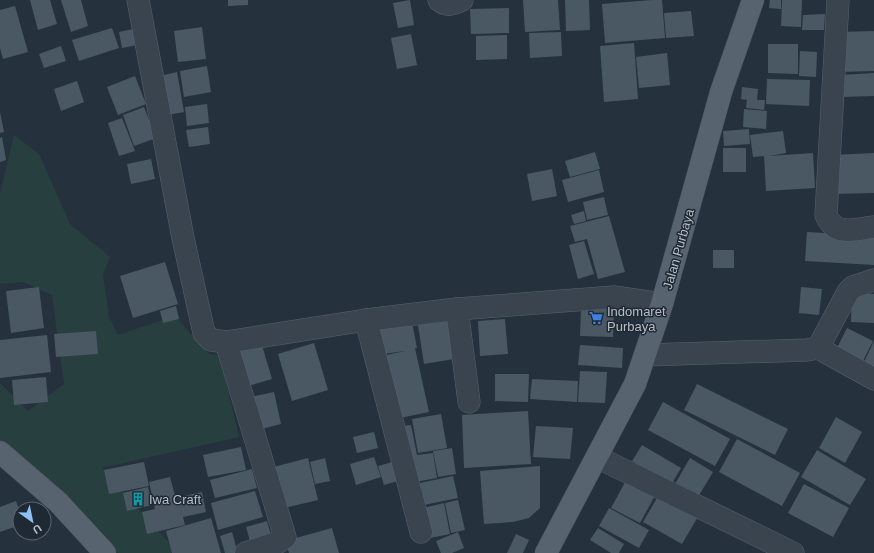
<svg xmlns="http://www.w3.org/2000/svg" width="874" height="553" font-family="Helvetica,sans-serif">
  <rect width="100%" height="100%" fill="#25323e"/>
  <polygon fill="#273f3f" points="14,135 39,154 70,224 110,257 103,275 109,317 118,335 175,316 209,354 220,355 239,437 102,468 178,553 118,553 72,502 0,441 0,383 28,411 64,384 52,295 23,282 0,284 0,194"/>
  <g fill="#4a5864">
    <polygon points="30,0 50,0 57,24 38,30"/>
    <polygon points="61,0 81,0 88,26 71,32"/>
    <polygon points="228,0 248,0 248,5 228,6"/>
    <polygon points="410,0 414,25 398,28 393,3"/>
    <polygon points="523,0 558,0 560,30 525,32"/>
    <polygon points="565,0 589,0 590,30 566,31"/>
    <polygon points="652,0 662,0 665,38 605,43 602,4"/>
    <polygon points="770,0 781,0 781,9 769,8"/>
    <polygon points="782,0 802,0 801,27 781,26"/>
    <polygon points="15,6 28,52 3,59 0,48 0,10"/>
    <polygon points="509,8 509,33 471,34 470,9"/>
    <polygon points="691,11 694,36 666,38 664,13"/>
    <polygon points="825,14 824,30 802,30 803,15"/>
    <polygon points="202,27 206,59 178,62 174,31"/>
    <polygon points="112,28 119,48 79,61 72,40"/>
    <polygon points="138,28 142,44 122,48 119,32"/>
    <polygon points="874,31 874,71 839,72 839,32"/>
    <polygon points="561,32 562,56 530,58 529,33"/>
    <polygon points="411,34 417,65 397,69 391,38"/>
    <polygon points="507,35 507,59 476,60 476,36"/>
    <polygon points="634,43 638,99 604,102 600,46"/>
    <polygon points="768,44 798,44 798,74 768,73"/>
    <polygon points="61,46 66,61 44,68 39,54"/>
    <polygon points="800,51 817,52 816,77 799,76"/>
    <polygon points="667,53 670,85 639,88 636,57"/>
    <polygon points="207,66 211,92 184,97 180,71"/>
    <polygon points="177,72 184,112 168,115 160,76"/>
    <polygon points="874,73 874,96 841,97 840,75"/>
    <polygon points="135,76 146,104 118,115 107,87"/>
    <polygon points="767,79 810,80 809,106 766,104"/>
    <polygon points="77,81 84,102 61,111 54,89"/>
    <polygon points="742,87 758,89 757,100 765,100 764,110 746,108 747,100 741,99"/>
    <polygon points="207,104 209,123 187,126 185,107"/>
    <polygon points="144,107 156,138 134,146 123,115"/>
    <polygon points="744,109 767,111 766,129 743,127"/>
    <polygon points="0,112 4,132 0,133"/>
    <polygon points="122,118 135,151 119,156 108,123"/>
    <polygon points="208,127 210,144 189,147 186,130"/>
    <polygon points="749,129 750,144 724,146 723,131"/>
    <polygon points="783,131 786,153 769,156 813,153 815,188 766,191 764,156 753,157 750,135"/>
    <polygon points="2,137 6,160 0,162 0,138"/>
    <rect x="723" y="148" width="23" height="24"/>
    <polygon points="595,152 600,169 570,177 565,161"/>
    <polygon points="874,153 874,193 834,194 833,155"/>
    <polygon points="151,159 155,179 131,184 127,164"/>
    <polygon points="552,169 557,196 532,201 527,174"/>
    <polygon points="599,170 604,192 568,202 562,180"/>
    <polygon points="604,197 608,215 587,220 583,202"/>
    <polygon points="584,211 586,221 574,224 571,215"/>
    <polygon points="609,216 625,272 598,279 587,239 575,242 570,226"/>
    <polygon points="807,232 874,236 874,265 805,261"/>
    <polygon points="584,241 594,274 578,279 569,245"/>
    <rect x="713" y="250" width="21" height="18"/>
    <polygon points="165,262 178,304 133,318 120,276"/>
    <polygon points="39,287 44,328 11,333 6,291"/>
    <polygon points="801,287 822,289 819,315 799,313"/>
    <polygon points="852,293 874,294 874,323 851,322"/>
    <polygon points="176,306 179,319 163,323 160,311"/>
    <polygon points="581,308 614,309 613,337 580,336"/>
    <polygon points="453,314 460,358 424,364 417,319"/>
    <polygon points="411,317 417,348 415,348 429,412 395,419 382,356 405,351 383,354 378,323"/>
    <polygon points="505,319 508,354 480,356 478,321"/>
    <polygon points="847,328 873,341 862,363 836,350"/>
    <polygon points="96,331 98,354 56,357 54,334"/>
    <polygon points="47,335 51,372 0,378 0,340"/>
    <polygon points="874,341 874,367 864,362"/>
    <polygon points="261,342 272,379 248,386 238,349"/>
    <polygon points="314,343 328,390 292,401 278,354"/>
    <polygon points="580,345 623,348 622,368 578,365"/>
    <polygon points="580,371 607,372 605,403 578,402"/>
    <polygon points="495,374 529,374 528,402 495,401"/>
    <polygon points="46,377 48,402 14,405 12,380"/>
    <polygon points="532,379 578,381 577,402 530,399"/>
    <polygon points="697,384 788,429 775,455 684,410"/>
    <polygon points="274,392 281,424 258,430 251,397"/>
    <polygon points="663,402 730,439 715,466 648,430"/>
    <polygon points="528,411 531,464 464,468 462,415"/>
    <polygon points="441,414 447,448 418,453 412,419"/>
    <polygon points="836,417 862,432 845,463 819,448"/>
    <polygon points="411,425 417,455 433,453 437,478 409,483 396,427"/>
    <polygon points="536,426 573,428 570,459 533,457"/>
    <polygon points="374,432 378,448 357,453 353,437"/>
    <polygon points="737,439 800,473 782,506 719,472"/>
    <polygon points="642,445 681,468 671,485 632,461"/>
    <polygon points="241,447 246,470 208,477 203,455"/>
    <polygon points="452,448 456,474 438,477 433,451"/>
    <polygon points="817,450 866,479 850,505 801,477"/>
    <polygon points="374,457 381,477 356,485 350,464"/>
    <polygon points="308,458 318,500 280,509 270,468"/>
    <polygon points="325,458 330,481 315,484 310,462"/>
    <polygon points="690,458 713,472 698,497 675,484"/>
    <polygon points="396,461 401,480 384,485 378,466"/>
    <polygon points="144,462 149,486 109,494 104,470"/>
    <polygon points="540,466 540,508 529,518 513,522 484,524 480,471"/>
    <polygon points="252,469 257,488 215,498 210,480"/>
    <polygon points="629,475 658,490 640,523 611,508"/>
    <polygon points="453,476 458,498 419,506 415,484"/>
    <polygon points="170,477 177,503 180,503 182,511 179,497 202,492 206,512 183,517 185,525 147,534 142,512 155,509 149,482"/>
    <polygon points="804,484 849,508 833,537 788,513"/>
    <polygon points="148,487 152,505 127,511 123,493"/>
    <polygon points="255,491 263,517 218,530 211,503"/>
    <polygon points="660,493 699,515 682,544 643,522"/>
    <polygon points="458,500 465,530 451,533 445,503"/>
    <polygon points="16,501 20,512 20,525 0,532 0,507"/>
    <polygon points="444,503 450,534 425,539 419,509"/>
    <polygon points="609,508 649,530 639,548 599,526"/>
    <polygon points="211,518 221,553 172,553 166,531"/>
    <polygon points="267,521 273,542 252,548 246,527"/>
    <polygon points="332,528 339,553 289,553 285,541"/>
    <polygon points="598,528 624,544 619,553 611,553 590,540"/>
    <polygon points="232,532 238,553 225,553 220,536"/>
    <polygon points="458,532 464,548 452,553 441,553 436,541"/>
    <polygon points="516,534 529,540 523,553 507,553"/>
  </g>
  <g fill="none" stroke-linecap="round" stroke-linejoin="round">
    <g stroke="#57626c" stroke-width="23">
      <g id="minor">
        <polyline points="138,0 183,238 204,333 211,340 226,342 366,320 457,309 614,297 662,304"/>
        <path d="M 439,0 C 447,7 452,4 462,0"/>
        <path d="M 838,0 L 826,215 C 835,237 855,229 874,227"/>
        <polyline points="457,309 469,402"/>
        <polyline points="366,320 421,532"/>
        <polyline points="226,342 285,537 279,542 246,553"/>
        <polyline points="818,348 874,379"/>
        <polyline points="646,355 807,350 818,348 848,292 853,287 874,280"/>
        <polyline points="597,457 793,553"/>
      </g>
    </g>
    <g stroke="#434d57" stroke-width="23">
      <g id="major">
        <polyline points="0,452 58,502 105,553"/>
        <polyline points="546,553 635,384 662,304 721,92 753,0"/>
      </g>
    </g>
    <use href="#minor" stroke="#39444e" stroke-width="22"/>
    <use href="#major" stroke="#57636e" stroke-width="22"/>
  </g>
  <defs>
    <g id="supermarket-bare" transform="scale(1.08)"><path d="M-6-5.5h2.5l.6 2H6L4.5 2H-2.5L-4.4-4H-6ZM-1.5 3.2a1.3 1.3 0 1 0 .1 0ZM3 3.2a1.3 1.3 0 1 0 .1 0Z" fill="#3f7fe0" stroke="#1e2933" stroke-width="2.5" paint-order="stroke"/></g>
    <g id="building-bare" transform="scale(1.08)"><path d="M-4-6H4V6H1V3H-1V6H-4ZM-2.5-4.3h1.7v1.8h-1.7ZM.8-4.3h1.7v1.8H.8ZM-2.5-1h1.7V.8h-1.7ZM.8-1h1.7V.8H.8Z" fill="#0f9aa8" stroke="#1e2933" stroke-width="2.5" paint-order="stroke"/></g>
  </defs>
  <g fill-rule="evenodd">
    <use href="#supermarket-bare" x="596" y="318"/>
    <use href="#building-bare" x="138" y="499"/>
  </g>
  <g text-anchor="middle" stroke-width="3" stroke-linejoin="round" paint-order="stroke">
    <g font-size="13" fill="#b6bfc9" stroke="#1e2933">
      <text transform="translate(678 249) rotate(-74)" y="5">Jalan Purbaya</text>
    </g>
    <g font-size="13" fill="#b6bfc9" stroke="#1e2933" text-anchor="start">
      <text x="607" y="316">Indomaret<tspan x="607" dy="15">Purbaya</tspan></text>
      <text x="149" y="504">Iwa Craft</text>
    </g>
  </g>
  <g transform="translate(32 521) rotate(147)"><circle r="19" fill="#1e2933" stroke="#5b656f"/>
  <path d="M0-3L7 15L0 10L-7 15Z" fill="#8fbff5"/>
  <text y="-6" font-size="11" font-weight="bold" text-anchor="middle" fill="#b6bfc9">U</text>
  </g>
</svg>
